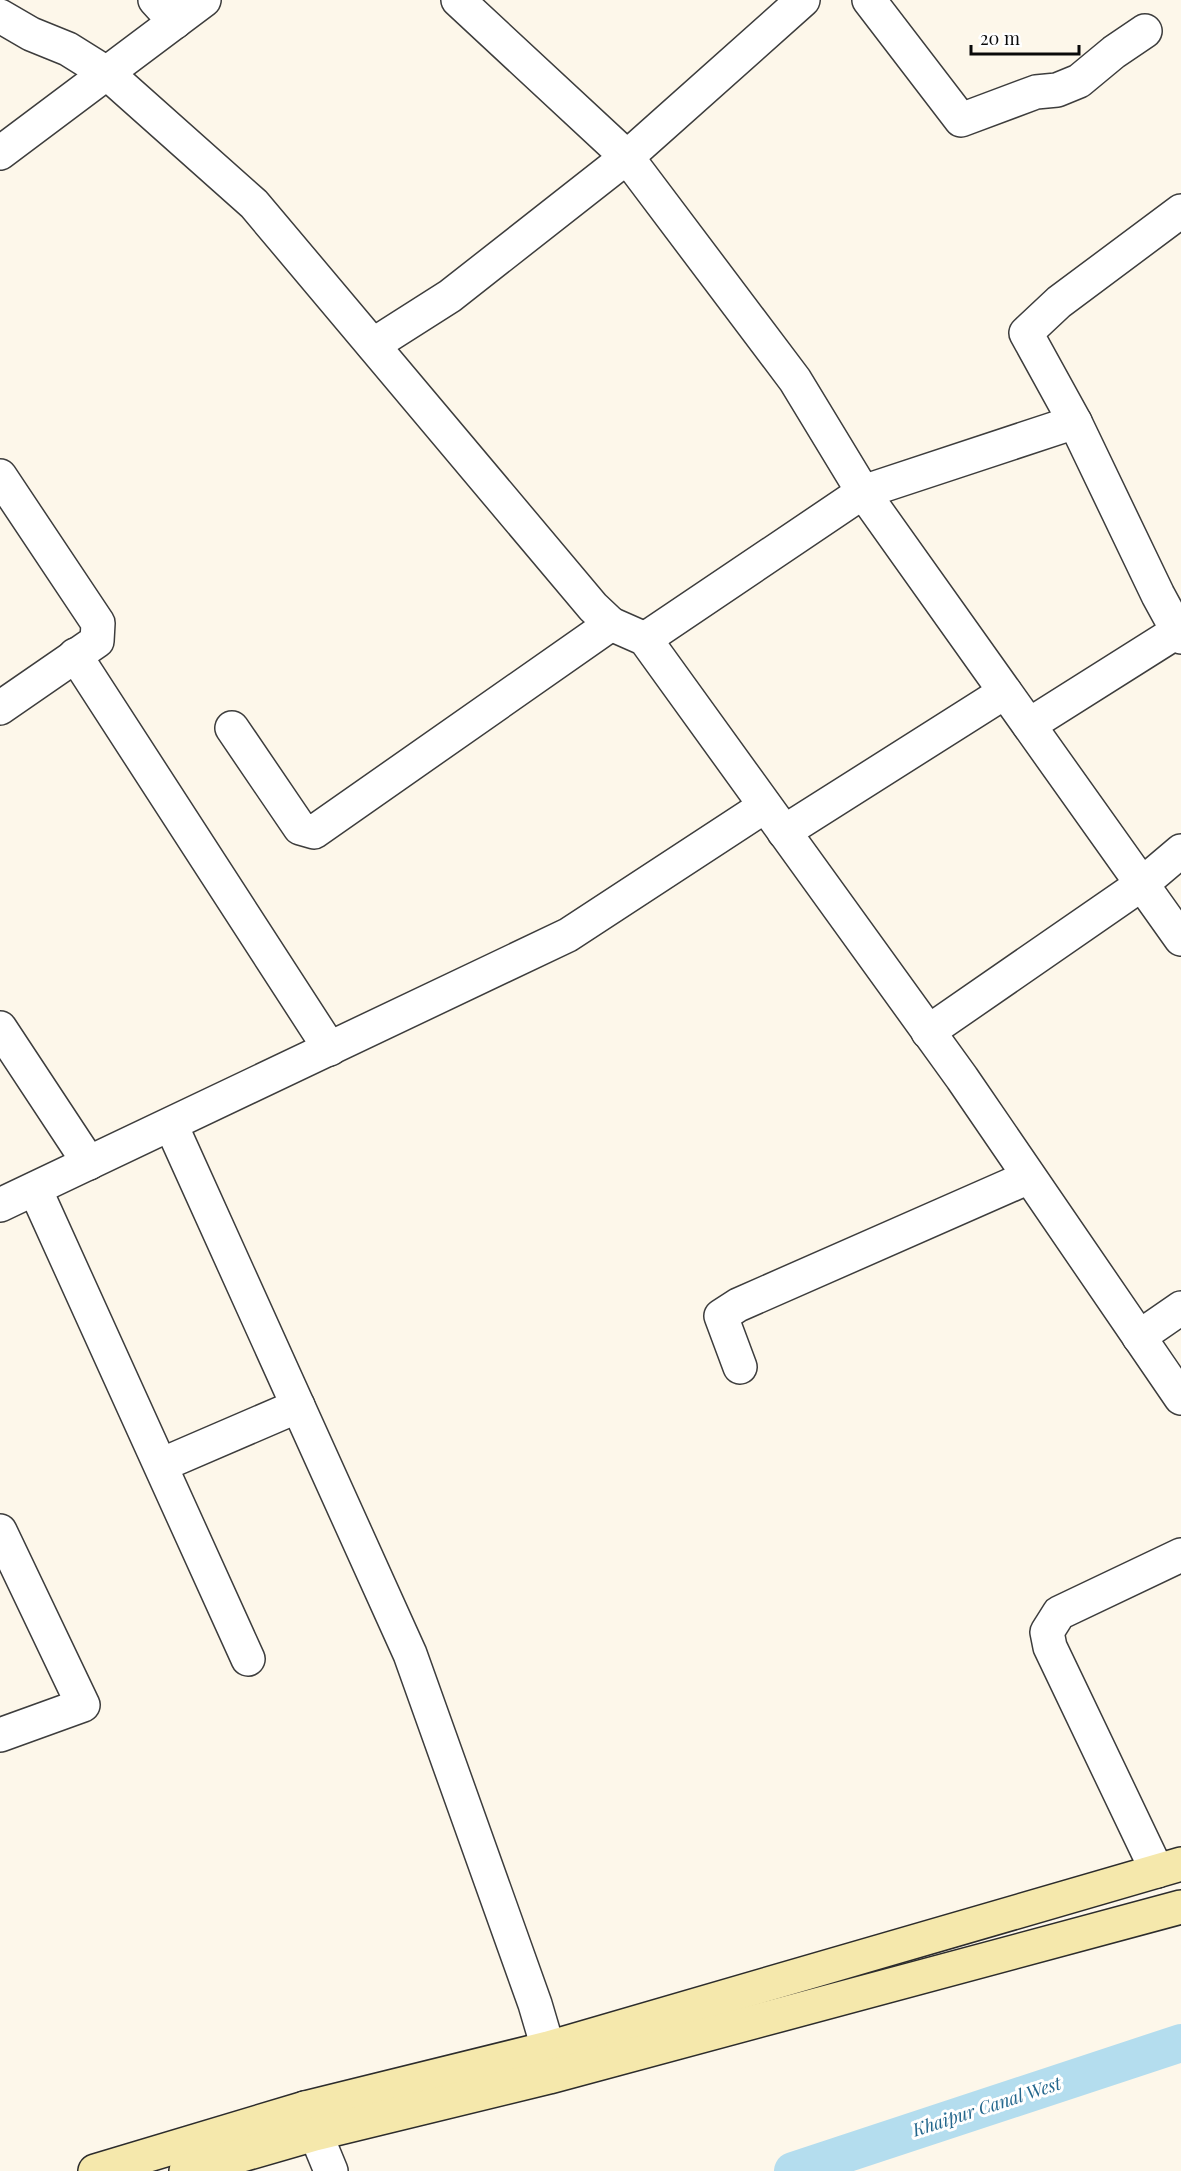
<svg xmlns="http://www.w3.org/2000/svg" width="1181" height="2171" font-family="'Playfair Display',serif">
  <rect width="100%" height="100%" fill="#fdf7ea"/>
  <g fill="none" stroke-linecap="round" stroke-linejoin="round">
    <polyline stroke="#b4ddee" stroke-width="38" points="793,2171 1181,2043"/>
    <g stroke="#3d3d3d" stroke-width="36">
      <g id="street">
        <polyline points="155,0 175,22"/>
        <polyline points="458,0 627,157 795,380 863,492 1181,939"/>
        <polyline points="869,0 961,120 1036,92 1057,90 1079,81 1114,52 1145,31"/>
        <polyline points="0,16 31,34 68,49 108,74 254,204 593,607 611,624 645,639 962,1078 1181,1398"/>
        <polyline points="0,153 204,0"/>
        <polyline points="1181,211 1059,302 1026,333 1075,422 1158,595 1181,637"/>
        <polyline points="373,345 450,296 627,157 803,0"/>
        <polyline points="0,476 98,623 97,641 0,708"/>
        <polyline points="645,639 863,492 1075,422"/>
        <polyline points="75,655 330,1049"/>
        <polyline points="1029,725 1178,631"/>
        <polyline points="232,728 300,828 314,832 611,624"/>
        <polyline points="784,832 1005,692"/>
        <polyline points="0,1028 89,1163"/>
        <polyline points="928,1032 1142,884 1181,851"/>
        <polyline points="171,1125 410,1654 535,2004 548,2048"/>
        <polyline points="35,1189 248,1659"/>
        <polyline points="0,1205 568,935 765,806"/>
        <polyline points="1139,1337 1181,1308"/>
        <polyline points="740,1367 721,1316 738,1305 1029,1177"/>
        <polyline points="161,1465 298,1406"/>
        <polyline points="0,1531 83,1705 0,1735"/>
        <polyline points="1157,1871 1050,1647 1047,1632 1059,1613 1181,1555"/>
        <polyline points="305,2108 331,2171"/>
      </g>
    </g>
    <g stroke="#2c2c2c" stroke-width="36">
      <g id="secondary">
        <polyline points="95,2171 305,2108 548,2048 1181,1864"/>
        <polyline points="186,2171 315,2134 549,2077 1181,1907"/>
      </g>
    </g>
    <use href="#street" stroke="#fff" stroke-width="33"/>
    <use href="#secondary" stroke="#f5e8ac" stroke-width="33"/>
  </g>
  <g text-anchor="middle" stroke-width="6" stroke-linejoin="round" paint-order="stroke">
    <g font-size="18" font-style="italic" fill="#23668c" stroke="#fff">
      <text transform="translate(987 2107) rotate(-18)" y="6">Khaipur Canal West</text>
    </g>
  </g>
  <path d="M971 45v9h108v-9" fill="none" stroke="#0a0a0a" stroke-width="3"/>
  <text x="980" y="45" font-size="18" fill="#0a0a0a" stroke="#ffffff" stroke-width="4.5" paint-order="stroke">20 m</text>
</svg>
